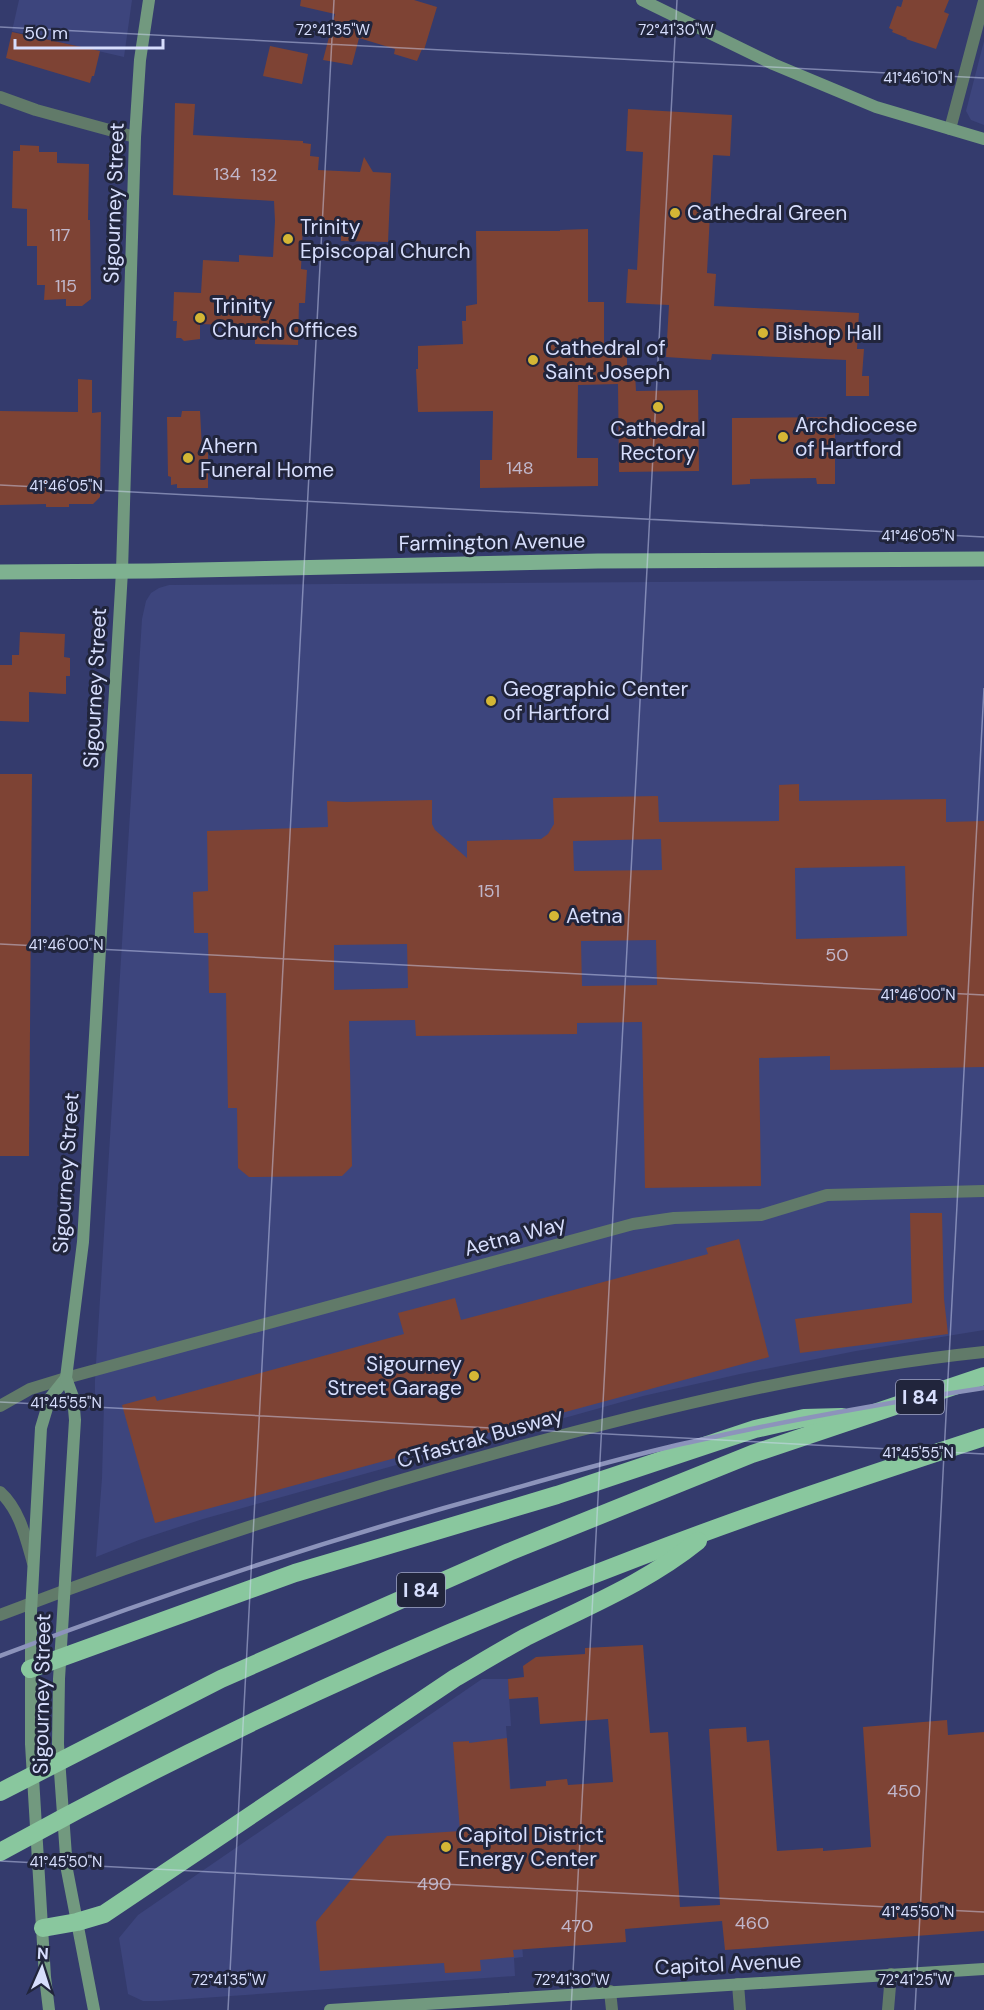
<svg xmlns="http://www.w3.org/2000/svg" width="984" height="2010" font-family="'DM Sans',sans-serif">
  <rect width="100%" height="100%" fill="#343b6d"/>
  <g fill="#3d457d">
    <polygon points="19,0 132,0 124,57 12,31"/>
    <polygon points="984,41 984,125 971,120 966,111"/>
    <polygon points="984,580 984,1330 856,1351 740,1374 643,1396 203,1519 139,1540 96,1557 102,1478 104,1404 95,1405 95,1380 142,619 146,601 151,593 159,588 169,585"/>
    <polygon points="482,1679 508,1679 511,1726 506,1726 523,1957 514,1958 515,1976 159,2001 143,2001 128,1994 119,1938 138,1915"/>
  </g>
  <g fill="#7e4334" fill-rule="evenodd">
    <polygon points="301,0 414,0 437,7 424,50 422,49 417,61 394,54 395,49 359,38 352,65 323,60 335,14 300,6"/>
    <polygon points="903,0 949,0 944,12 949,14 936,49 906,39 907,38 892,32 893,30 889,28 897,6 901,7"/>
    <polygon points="12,32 100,51 94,76 92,76 90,83 6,58"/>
    <polygon points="270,46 308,54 302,84 263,76"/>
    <polygon points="175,103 195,104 193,135 303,141 303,143 311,144 310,156 319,157 318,170 360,172 364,157 373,172 391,173 388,242 341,241 341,225 303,223 301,269 307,270 305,303 299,303 298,345 255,344 255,326 200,324 200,339 184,341 181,338 176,338 177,321 173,321 174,292 201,293 203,260 239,262 239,255 273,257 275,221 274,201 173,195"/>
    <polygon points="628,109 732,115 730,156 713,155 707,273 716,274 714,306 859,313 857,349 864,349 862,376 869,376 869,396 846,396 846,360 712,354 711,360 666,357 669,305 626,303 628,269 637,270 643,152 626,151"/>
    <polygon points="20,145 39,146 39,152 57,152 57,163 89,164 88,220 90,220 91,299 82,306 66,306 66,299 44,300 45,285 37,285 37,246 27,246 27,209 12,208 13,151 20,151"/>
    <polygon points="588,229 588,302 604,302 604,349 627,349 627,372 635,373 636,391 698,390 699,471 619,472 618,384 578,385 577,458 598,458 598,486 480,488 480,460 492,460 493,411 418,412 416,369 418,369 418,346 463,344 462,321 466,321 466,306 477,304 476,231 560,231 560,230"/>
    <polygon points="78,379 92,380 92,413 101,412 100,497 93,504 69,504 69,507 46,507 46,504 0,505 0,411 78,412"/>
    <polygon points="182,411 200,411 202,449 208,449 208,488 177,488 177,484 171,485 171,477 168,476 167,417 181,417"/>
    <polygon points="835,417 835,484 817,484 816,478 750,479 750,484 732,485 732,418"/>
    <polygon points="20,632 65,634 64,657 70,658 70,676 66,676 66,694 29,692 29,722 0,721 0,665 12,665 12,655 19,655"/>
    <polygon points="0,774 32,774 29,1156 0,1156"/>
    <path d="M 799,784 L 799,801 L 946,799 L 946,822 L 984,821 L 984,1067 L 830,1070 L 830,1056 L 759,1058 L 761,1186 L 645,1188 L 642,1022 L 577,1023 L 577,1034 L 416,1036 L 415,1020 L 349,1021 L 352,1166 L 342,1176 L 249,1177 L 238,1168 L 237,1108 L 228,1108 L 226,993 L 209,993 L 208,933 L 194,933 L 193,892 L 208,891 L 207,831 L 328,827 L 327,801 L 345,802 L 432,800 L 432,824 L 435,830 L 467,858 L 467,841 L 541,839 L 548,834 L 554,824 L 553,798 L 658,796 L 659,822 L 779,821 L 779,785 ZM 661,839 L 662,870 L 574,871 L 573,841 ZM 905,866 L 907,936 L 796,939 L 795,868 ZM 656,940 L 657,985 L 582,986 L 581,941 ZM 407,944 L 408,988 L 334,990 L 334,945 Z"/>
    <polygon points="910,1213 942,1213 944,1299 948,1334 800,1353 795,1319 912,1303"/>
    <polygon points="739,1239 769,1357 155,1523 122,1405 155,1396 157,1401 404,1334 398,1313 455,1298 461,1320 708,1254 706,1248"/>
    <polygon points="643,1645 650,1733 668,1732 680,1907 720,1905 709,1729 746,1727 747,1742 769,1740 777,1851 823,1848 823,1851 871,1847 863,1727 947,1720 948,1735 984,1732 984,1931 725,1950 722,1921 625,1929 626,1942 513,1950 514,1957 480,1960 481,1971 445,1973 444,1963 320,1971 316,1922 387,1836 460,1831 453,1742 469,1741 469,1743 507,1738 510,1789 546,1786 546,1781 567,1779 568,1785 613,1782 608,1719 540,1724 538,1697 509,1699 508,1679 524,1677 523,1666 536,1657 585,1654 585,1648"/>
  </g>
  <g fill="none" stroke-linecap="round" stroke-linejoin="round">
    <g stroke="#617a69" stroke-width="12">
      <path d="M 0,1615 C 166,1551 335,1497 507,1450 C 664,1407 822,1369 984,1352"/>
      <polyline points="738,1984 740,2010"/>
    </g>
    <g stroke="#617a69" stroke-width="12">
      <polyline points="0,97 36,110 135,137"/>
      <polyline points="950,129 984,1"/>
      <polyline points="0,1406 30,1389 66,1378 633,1224 674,1218 761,1215 827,1195 984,1191"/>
      <path d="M 0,1492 C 20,1510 26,1539 33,1563"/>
      <polyline points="610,1991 612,2010"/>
      <polyline points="888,2010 891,1974"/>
    </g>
    <g stroke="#72997f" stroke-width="12">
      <polyline points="642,0 773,64 876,107 984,139"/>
      <polyline points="49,2010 45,1977 31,1744 31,1612 41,1428 50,1398 66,1378"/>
      <polyline points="94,2010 67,1870 58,1744 59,1679 75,1420 73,1397 66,1378 83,1242 122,571 135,137 140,60 149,0"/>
      <polyline points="330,2010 984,1969"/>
    </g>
    <polyline stroke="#7eb190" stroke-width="15" points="0,572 150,571 598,561 984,559"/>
    <g stroke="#89c79e" stroke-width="18">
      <polyline points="30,1669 295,1573 557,1495 755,1429 804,1418 842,1417"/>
      <polyline points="0,1792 221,1679 509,1552 752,1454 984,1376"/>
      <path d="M 0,1852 C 205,1739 419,1640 639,1557 C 753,1513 868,1475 984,1437"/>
      <path d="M 43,1928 L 77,1922 L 104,1914 L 455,1678 C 479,1664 502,1650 526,1637 C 585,1607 646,1583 698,1541"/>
    </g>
    <path stroke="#8c93bb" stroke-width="4.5" d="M 0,1656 C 168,1592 339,1536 512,1489 C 572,1472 631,1455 691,1442 C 788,1420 886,1403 984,1388"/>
  </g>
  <path fill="none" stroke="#d7defd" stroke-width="1.5" stroke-opacity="0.45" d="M 0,27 L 984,78M 0,485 L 984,537M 0,944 L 984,995M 0,1402 L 984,1454M 0,1861 L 984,1912M 228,2010 L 334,0M 571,2010 L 677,0M 915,2010 L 984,688"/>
  <g fill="#d4b635" stroke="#21253c" stroke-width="2">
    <circle cx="675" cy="213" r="6"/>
    <circle cx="288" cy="239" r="6"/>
    <circle cx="200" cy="318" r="6"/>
    <circle cx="763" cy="333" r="6"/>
    <circle cx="533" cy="360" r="6"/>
    <circle cx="658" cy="407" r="6"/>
    <circle cx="783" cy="437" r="6"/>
    <circle cx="188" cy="458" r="6"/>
    <circle cx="491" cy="701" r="6"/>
    <circle cx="554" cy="916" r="6"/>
    <circle cx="474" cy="1376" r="6"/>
    <circle cx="446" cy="1847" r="6"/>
  </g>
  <g text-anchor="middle" stroke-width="6" stroke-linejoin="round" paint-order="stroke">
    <g font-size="18" fill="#c1b7cb">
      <text x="227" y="180">134</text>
      <text x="264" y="181">132</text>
      <text x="60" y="241">117</text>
      <text x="66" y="292">115</text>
      <text x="520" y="474">148</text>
      <text x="489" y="897">151</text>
      <text x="837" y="961">50</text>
      <text x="904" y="1797">450</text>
      <text x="434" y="1890">490</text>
      <text x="752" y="1929">460</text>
      <text x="577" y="1932">470</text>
    </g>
    <g fill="#21253c" stroke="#a0a6c3" stroke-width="1.5">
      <rect x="896" y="1380" width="48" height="34" rx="4.5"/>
      <rect x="397" y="1573" width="48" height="34" rx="4.5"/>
    </g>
    <g font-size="20" font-weight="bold" fill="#d7defd">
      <text x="920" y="1404">I 84</text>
      <text x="421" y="1597">I 84</text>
    </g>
    <g font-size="21" fill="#d7defd" stroke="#21253c">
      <text transform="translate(114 203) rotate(-88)" y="7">Sigourney Street</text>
      <text transform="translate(492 542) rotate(-1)" y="7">Farmington Avenue</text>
      <text transform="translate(95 688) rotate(-87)" y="7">Sigourney Street</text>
      <text transform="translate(66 1173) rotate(-86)" y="7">Sigourney Street</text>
      <text transform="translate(515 1236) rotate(-15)" y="7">Aetna Way</text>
      <text transform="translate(480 1438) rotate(-16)" y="7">CTfastrak Busway</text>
      <text transform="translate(42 1694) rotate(-89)" y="7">Sigourney Street</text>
      <text transform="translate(728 1964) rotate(-3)" y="7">Capitol Avenue</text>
    </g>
    <g font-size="21" fill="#d7defd" stroke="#21253c" text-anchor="start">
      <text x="687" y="220">Cathedral Green</text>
      <text x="300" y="234">Trinity<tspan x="300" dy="24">Episcopal Church</tspan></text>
      <text x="212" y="313">Trinity<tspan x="212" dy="24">Church Offices</tspan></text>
      <text x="775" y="340">Bishop Hall</text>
      <text x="545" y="355">Cathedral of<tspan x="545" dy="24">Saint Joseph</tspan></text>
      <text x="795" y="432">Archdiocese<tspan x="795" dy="24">of Hartford</tspan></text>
      <text x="658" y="436" text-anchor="middle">Cathedral<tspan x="658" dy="24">Rectory</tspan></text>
      <text x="200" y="453">Ahern<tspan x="200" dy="24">Funeral Home</tspan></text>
      <text x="503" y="696">Geographic Center<tspan x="503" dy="24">of Hartford</tspan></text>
      <text x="566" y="923">Aetna</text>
      <text x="462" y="1371" text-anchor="end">Sigourney<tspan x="462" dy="24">Street Garage</tspan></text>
      <text x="458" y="1842">Capitol District<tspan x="458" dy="24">Energy Center</tspan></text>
    </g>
  </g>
  <g font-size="15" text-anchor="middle" fill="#d7defd" stroke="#21253c" stroke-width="6" stroke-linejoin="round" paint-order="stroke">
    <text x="333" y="35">72°41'35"W</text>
    <text x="676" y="35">72°41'30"W</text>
    <text x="918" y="83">41°46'10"N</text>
    <text x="66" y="491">41°46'05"N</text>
    <text x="918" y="541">41°46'05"N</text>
    <text x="66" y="950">41°46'00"N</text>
    <text x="918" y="1000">41°46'00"N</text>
    <text x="66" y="1408">41°45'55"N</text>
    <text x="918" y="1458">41°45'55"N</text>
    <text x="66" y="1867">41°45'50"N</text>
    <text x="918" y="1917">41°45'50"N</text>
    <text x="229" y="1985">72°41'35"W</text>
    <text x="572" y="1985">72°41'30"W</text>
    <text x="915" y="1985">72°41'25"W</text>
  </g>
  <g transform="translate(42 1968) rotate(3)" stroke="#21253c" stroke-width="4.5" paint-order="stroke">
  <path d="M0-4.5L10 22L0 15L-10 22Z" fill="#d7defd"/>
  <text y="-9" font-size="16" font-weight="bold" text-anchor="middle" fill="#d7defd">N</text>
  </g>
  <path d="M15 39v9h148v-9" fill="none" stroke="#d7defd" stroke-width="3"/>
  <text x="24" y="39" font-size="18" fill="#d7defd" stroke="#21253c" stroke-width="4.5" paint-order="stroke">50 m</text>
</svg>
